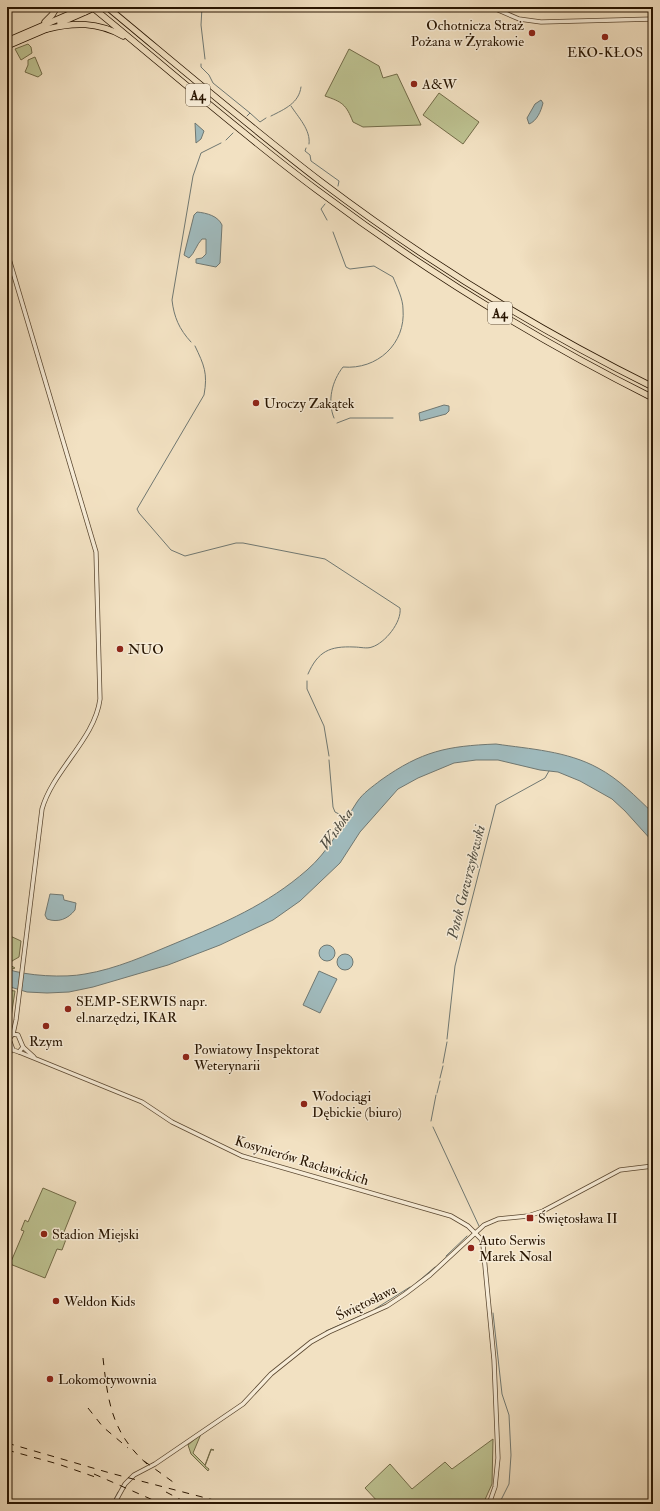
<svg xmlns="http://www.w3.org/2000/svg" width="660" height="1511" font-family="'IM FELL Double Pica',serif">
  <rect width="100%" height="100%" fill="#f2e1c2"/>
  <filter id="stains"><feTurbulence type="fractalNoise" baseFrequency=".005" numOctaves="4"/><feColorMatrix values="0 0 0 0 .2 0 0 0 0 .09 0 0 0 0 .02 0 0 0 .5 -.17"/></filter>
  <radialGradient id="worn" r=".72"><stop offset=".6" stop-color="#630" stop-opacity="0"/><stop offset="1" stop-color="#630" stop-opacity=".3"/></radialGradient>
  <g fill="#bdc291" stroke="#726b48">
    <polygon points="28,44 31,47 32,53 21,60 15,49"/>
    <path d="M 349,49 L 379,66 L 383,78 L 397,74 L 421,125 L 363,127 L 353,122 C 346,104 342,102 325,96 Z"/>
    <polygon points="35,57 42,74 38,77 25,72 28,65 28,60"/>
    <polygon points="439,93 479,122 463,144 423,115"/>
    <polygon points="8,935 21,941 19,957 12,961 10,965 15,968 10,970 7,969 7,936"/>
    <polygon points="7,990 15,991 9,1031 7,1030"/>
    <polygon points="43,1188 76,1202 64,1232 68,1234 62,1250 57,1249 45,1278 10,1264 24,1231 21,1230 25,1220 28,1222"/>
    <polygon points="201,1434 193,1453 205,1465 211,1449 214,1450 211,1450 205,1466 209,1469 208,1471 191,1454 188,1445"/>
    <polygon points="493,1439 492,1484 483,1504 467,1504 464,1502 461,1504 380,1504 365,1488 390,1464 412,1489 445,1462 452,1469"/>
  </g>
  <g fill="#a0bbbe" stroke="#707872">
    <path d="M 541,100 L 543,103 C 541,111 537,121 529,124 L 527,118 L 535,104 Z"/>
    <polygon points="195,123 204,131 201,139 196,143"/>
    <path d="M 197,212 C 207,213 218,216 222,225 L 220,263 L 216,267 L 196,263 L 196,259 L 202,258 L 206,254 L 206,239 L 202,239 C 196,245 195,253 189,258 L 184,255 L 194,215 Z"/>
    <polygon points="444,405 449,406 449,411 446,414 420,421 419,413"/>
    <path d="M 496,744 C 530,749 567,751 598,768 C 619,779 636,797 653,813 L 653,842 L 625,811 L 612,799 L 580,781 L 558,772 L 540,770 L 498,760 L 476,760 L 454,763 L 418,778 L 398,789 L 360,832 L 340,863 L 300,901 L 273,920 L 220,945 L 168,965 L 93,987 L 69,992 L 47,993 L 27,992 L 7,986 L 7,969 C 26,976 65,978 85,974 C 116,969 147,955 176,943 C 224,923 267,905 307,870 C 328,852 342,825 357,802 C 363,793 372,787 381,780 C 422,751 447,746 496,744 Z"/>
    <path d="M 50,894 L 63,895 L 64,900 L 76,903 L 75,910 C 68,919 58,923 47,919 L 45,915 Z"/>
    <circle cx="327" cy="953" r="8"/>
    <circle cx="345" cy="962" r="8"/>
    <polygon points="319,971 337,979 320,1013 303,1005"/>
  </g>
  <g fill="none" stroke-linecap="round" stroke-linejoin="round">
    <g stroke="#707872" stroke-width="1">
      <polyline points="202,7 201,25 205,59"/>
      <polyline points="201,64 201,67 209,75 213,83 250,113"/>
      <path d="M 291,106 C 298,117 311,130 309,144"/>
      <polyline points="247,116 250,113 260,122 266,118"/>
      <path d="M 271,116 C 285,109 299,103 301,87"/>
      <polyline points="226,140 233,133"/>
      <polyline points="306,148 305,151 310,155 311,161 339,181 338,186"/>
      <polyline points="325,204 321,209 327,220"/>
      <path d="M 333,232 L 346,267 L 350,269 L 374,266 L 393,277 C 397,287 403,299 403,309 C 406,344 377,370 343,367 C 332,381 327,401 334,418"/>
      <path d="M 191,342 C 179,329 174,317 172,300 L 193,176 L 201,153 L 221,143"/>
      <path d="M 195,346 C 204,365 208,373 204,395 L 137,509 L 139,513 L 171,550 L 185,556 L 236,543 L 243,543 L 325,559 L 400,608 C 402,622 385,643 372,647 C 367,649 360,647 354,647 C 330,646 318,651 308,674"/>
      <polyline points="337,423 350,418 393,418"/>
      <polyline points="307,681 307,689 324,726 329,756"/>
      <polyline points="329,760 333,807 335,812 347,818"/>
      <polyline points="447,1039 455,966 496,805 545,778 549,771"/>
      <polyline points="443,1063 447,1042"/>
      <polyline points="440,1078 443,1066"/>
      <polyline points="437,1093 440,1081"/>
      <polyline points="431,1121 436,1095"/>
      <polyline points="433,1127 479,1226"/>
      <polyline points="446,1256 467,1236"/>
      <polyline points="414,1285 435,1267"/>
      <polyline points="375,1309 410,1287"/>
      <polyline points="493,1313 502,1394 509,1415 511,1455 509,1484 499,1504"/>
      <polyline points="326,1331 369,1312"/>
      <polyline points="105,1504 114,1500 118,1492"/>
    </g>
    <g stroke="#5a4730" stroke-width="5">
      <g id="tertiary">
        <polyline points="491,7 519,19 541,22 653,19"/>
        <path d="M 7,252 L 96,552 L 100,699 C 95,739 53,770 42,809 L 16,1020 L 13,1034 L 9,1039 L 13,1050 L 19,1052 L 23,1047 L 18,1035 L 13,1034"/>
        <polyline points="23,1047 34,1057"/>
        <polyline points="19,1052 142,1102 172,1122 242,1156 451,1216 468,1226 481,1239 483,1245 494,1360 498,1458 495,1487 489,1504"/>
        <polyline points="7,1063 11,1048"/>
        <polyline points="114,1504 125,1484 134,1475 155,1464 243,1404 271,1374 311,1342 329,1332 387,1306 405,1294 430,1275 484,1225 498,1219 528,1216 543,1211 620,1170 653,1166"/>
      </g>
    </g>
    <g stroke="#271400" stroke-width="7">
      <g id="motorway">
        <path d="M 92,7 C 167,68 239,132 317,190 C 422,269 535,339 653,398"/>
        <path d="M 107,7 C 177,65 247,125 320,181 C 424,260 536,329 653,387"/>
        <polyline points="45,22 52,15 57,7"/>
        <polyline points="60,23 85,12"/>
        <path d="M 47,29 C 74,22 98,22 123,36"/>
        <polyline points="7,41 86,7"/>
        <polyline points="7,46 49,28"/>
      </g>
    </g>
    <use href="#tertiary" stroke="#f7ecd7" stroke-width="3.5"/>
    <use href="#motorway" stroke="#f2e1c2" stroke-width="5.5"/>
    <g stroke="#271400" stroke-width="1" stroke-dasharray="7 7" stroke-linecap="butt">
      <path d="M 103,1358 C 108,1403 112,1433 147,1464"/>
      <polyline points="88,1408 103,1427 128,1448"/>
      <polyline points="7,1443 110,1473 229,1504"/>
      <polyline points="7,1450 58,1464 98,1478"/>
      <polyline points="144,1461 173,1482"/>
      <polyline points="94,1474 162,1504"/>
      <polyline points="166,1492 189,1504"/>
    </g>
    <g stroke="#271400" stroke-width="7" stroke-linecap="butt">
      <polyline id="motorway-bridge" points="85,12 96,7"/>
    </g>
    <use href="#motorway-bridge" stroke="#f2e1c2" stroke-width="5.5"/>
  </g>
  <g fill="#8f2418" stroke="#f7ecd7" stroke-width="1.5">
    <circle cx="532" cy="33" r="4"/>
    <circle cx="605" cy="37" r="4"/>
    <circle cx="414" cy="84" r="4"/>
    <circle cx="256" cy="403" r="4"/>
    <circle cx="120" cy="649" r="4"/>
    <circle cx="68" cy="1009" r="4"/>
    <circle cx="46" cy="1026" r="4"/>
    <circle cx="186" cy="1057" r="4"/>
    <circle cx="304" cy="1104" r="4"/>
    <rect x="526" y="1214" width="8" height="8" rx="2"/>
    <circle cx="44" cy="1234" r="4"/>
    <circle cx="471" cy="1248" r="4"/>
    <circle cx="56" cy="1301" r="4"/>
    <circle cx="50" cy="1379" r="4"/>
  </g>
  <g text-anchor="middle" stroke-width="3" stroke-linejoin="round" paint-order="stroke">
    <g fill="#f7ecd7" stroke="#655540" stroke-width="1">
      <rect x="186" y="84" width="24" height="22" rx="3"/>
      <rect x="488" y="302" width="24" height="22" rx="3"/>
    </g>
    <g font-size="13" font-weight="bold" fill="#271400">
      <text x="198" y="100">A4</text>
      <text x="500" y="318">A4</text>
    </g>
    <g font-size="14" fill="#271400" stroke="#f7ecd7" text-anchor="start">
      <text x="524" y="30" text-anchor="end">Ochotnicza Straż<tspan x="524" dy="16">Pożana w Żyrakowie</tspan></text>
      <text x="605" y="57" text-anchor="middle">EKO-KŁOS</text>
      <text x="422" y="89">A&amp;W</text>
      <text x="264" y="408">Uroczy Zakątek</text>
      <text x="128" y="654">NUO</text>
      <text x="76" y="1006">SEMP-SERWIS napr.<tspan x="76" dy="16">el.narzędzi, IKAR</tspan></text>
      <text x="46" y="1046" text-anchor="middle">Rzym</text>
      <text x="194" y="1054">Powiatowy Inspektorat<tspan x="194" dy="16">Weterynarii</tspan></text>
      <text x="312" y="1101">Wodociągi<tspan x="312" dy="16">Dębickie (biuro)</tspan></text>
      <text x="538" y="1223">Świętosława II</text>
      <text x="52" y="1239">Stadion Miejski</text>
      <text x="479" y="1245">Auto Serwis<tspan x="479" dy="16">Marek Nosal</tspan></text>
      <text x="64" y="1306">Weldon Kids</text>
      <text x="58" y="1384">Lokomotywownia</text>
    </g>
    <g font-size="14" fill="#271400" stroke="#f7ecd7">
      <text transform="translate(302 1160) rotate(17)" y="5">Kosynierów Racławickich</text>
      <text transform="translate(366 1302) rotate(-26)" y="5">Świętosława</text>
    </g>
    <g font-size="15" font-style="italic" fill="#514e42" stroke="#f7ecd7">
      <text transform="translate(336 829) rotate(-55)" y="5">Wisłoka</text>
      <text transform="translate(466 882) rotate(-76)" y="5">Potok Gawrzyłowski</text>
    </g>
  </g>
  <rect width="660" height="1511" fill="none" stroke="#f2e1c2" stroke-width="24"/>
  <rect x="8" y="8" width="644" height="1495" fill="none" stroke="#271400" stroke-width="2"/>
  <rect x="12" y="12" width="636" height="1487" fill="none" stroke="#271400"/>
  <rect width="100%" height="100%" filter="url(#stains)"/>
  <rect width="100%" height="100%" fill="url(#worn)"/>
</svg>
